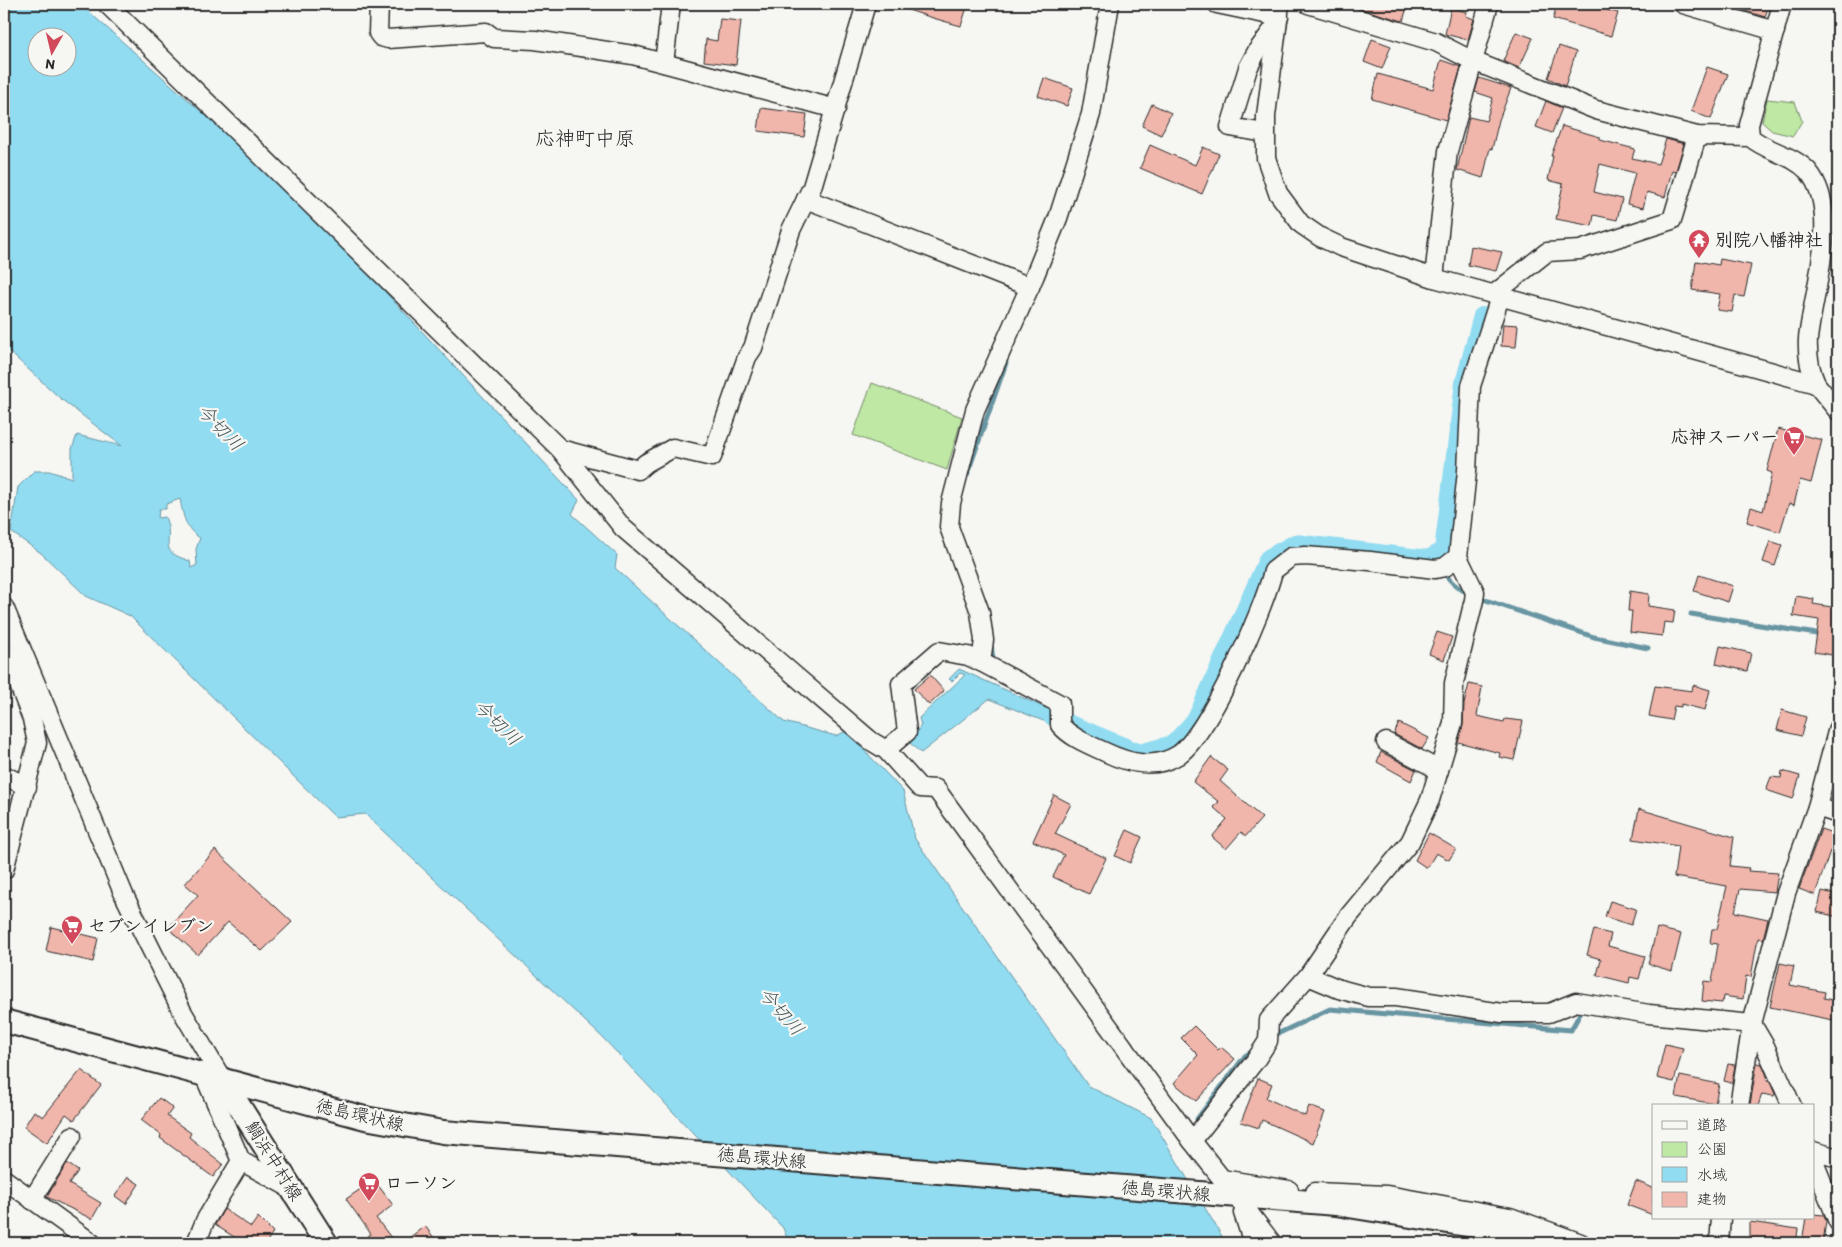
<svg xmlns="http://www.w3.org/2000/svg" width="1842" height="1247" font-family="Itim,'Klee One',sans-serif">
  <rect width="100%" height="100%" fill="#f6f6f2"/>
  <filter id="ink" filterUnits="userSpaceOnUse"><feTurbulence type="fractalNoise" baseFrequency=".02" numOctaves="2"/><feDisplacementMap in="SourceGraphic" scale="10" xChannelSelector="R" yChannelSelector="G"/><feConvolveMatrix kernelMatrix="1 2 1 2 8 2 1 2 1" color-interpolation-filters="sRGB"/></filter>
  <g filter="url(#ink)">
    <g fill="#bee8a4" stroke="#748a68">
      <polygon points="1767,99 1795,102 1802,121 1793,136 1772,131 1762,122"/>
      <polygon points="872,383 962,417 947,470 853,435"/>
    </g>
    <g fill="#91dcf1" stroke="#6895a2" fill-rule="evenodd">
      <path d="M 4,4 L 80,4 L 294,194 L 579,500 L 572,514 L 617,555 L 615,568 L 784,722 L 836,736 L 846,731 L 903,791 L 915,839 L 1088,1086 L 1151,1118 L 1226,1243 L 789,1243 L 783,1228 L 603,1038 L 365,814 L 335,817 L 130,616 L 86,596 L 41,553 L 11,532 L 18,487 L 34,471 L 49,471 L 72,478 L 72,449 L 77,435 L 122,446 L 61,399 L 4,347 ZM 38,38 L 68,38 L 68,68 L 38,68 ZM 180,499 C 183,515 185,529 200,538 L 196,549 L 197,565 L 191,568 L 190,561 C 154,550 176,543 165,517 L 158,518 L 159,509 L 166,509 L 166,504 Z"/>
      <polygon points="959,669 1052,711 1051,724 989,699 921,753 910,743 921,725 919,718 965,675 960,673 952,681 949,679"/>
    </g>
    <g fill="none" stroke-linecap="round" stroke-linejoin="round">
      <g stroke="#6895a2" stroke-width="5">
        <polyline points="1825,4 1838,13"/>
        <polyline points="1088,150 1095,127"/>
        <polyline points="967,475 1006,363"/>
        <path d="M 1435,555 C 1444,574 1450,585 1470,594"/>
        <polyline points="1477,597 1594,637 1648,648"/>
        <polyline points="1691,614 1823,635"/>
        <polyline points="991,644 993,659"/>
        <polyline points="1271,1037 1330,1009 1571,1030 1582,1010"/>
        <polyline points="1197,1119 1245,1056 1255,1050"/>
      </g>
      <polyline stroke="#91dcf1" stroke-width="18" points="1051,716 1140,753 1173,744 1196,719 1268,558 1295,543 1428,559 1443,551 1464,383 1482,316"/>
    </g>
    <g fill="#f1b6ab" stroke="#2b2b2b">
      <polygon points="897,4 968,4 961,26 933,18 896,6"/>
      <polygon points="1354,4 1408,4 1403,21 1354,7"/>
      <polygon points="1557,4 1577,10 1579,4 1586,4 1618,13 1611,36 1553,19"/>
      <polygon points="1730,4 1769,4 1765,17 1729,6"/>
      <polygon points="1451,8 1467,12 1466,16 1474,19 1468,40 1445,34"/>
      <polygon points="720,19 741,21 736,65 704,61 706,39 717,41"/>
      <polygon points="1516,32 1533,38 1519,68 1503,61"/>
      <polygon points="1372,39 1391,46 1382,69 1364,62"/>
      <polygon points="1559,46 1576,52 1565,86 1548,78"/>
      <polygon points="1441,60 1461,67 1446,120 1372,99 1378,74 1433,89"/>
      <polygon points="1707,67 1728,74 1711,119 1691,111"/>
      <polygon points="1044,78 1073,88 1067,106 1038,96"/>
      <polygon points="1479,78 1511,88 1499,120 1492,149 1490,148 1483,178 1457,170 1469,117 1486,121 1493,98 1475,92"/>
      <polygon points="1546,101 1562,108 1552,133 1536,127"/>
      <polygon points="1152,104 1171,113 1161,135 1142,126"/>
      <polygon points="761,108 807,114 804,137 758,131"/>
      <polygon points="1562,126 1600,137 1600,140 1635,149 1632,158 1658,164 1666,139 1684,144 1676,171 1672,170 1665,197 1647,192 1643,208 1627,204 1635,173 1600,164 1594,192 1622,199 1617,220 1594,215 1592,226 1556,219 1563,184 1548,180 1553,156 1551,156"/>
      <polygon points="1150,145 1195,165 1203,147 1219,154 1202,194 1140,168"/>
      <polygon points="1471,246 1502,252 1496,271 1468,265"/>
      <polygon points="1720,259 1751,265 1744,297 1735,295 1732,312 1717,310 1720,294 1692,290 1696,261 1719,265"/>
      <polygon points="1503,324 1518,325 1516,347 1501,346"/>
      <polygon points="1778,429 1822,440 1811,483 1800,480 1794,505 1789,503 1780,532 1747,522 1751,507 1763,511 1772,473 1767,471"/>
      <polygon points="1770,541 1782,545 1775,566 1763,562"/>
      <polygon points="1699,575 1733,586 1728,602 1694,591"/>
      <polygon points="1630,591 1649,594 1648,606 1675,610 1673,623 1664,622 1662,636 1630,632 1632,611 1628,611"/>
      <polygon points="1796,596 1814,599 1813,604 1838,608 1838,656 1814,652 1819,620 1793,616"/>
      <polygon points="1437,632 1452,637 1444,660 1429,654"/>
      <polygon points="1720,646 1751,653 1747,671 1716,664"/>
      <polygon points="930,675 944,691 929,705 914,689"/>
      <polygon points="1469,684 1482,687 1477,716 1504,722 1505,719 1523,721 1514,760 1499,757 1500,753 1458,742 1463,726 1464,704"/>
      <polygon points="1693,685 1710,690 1705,710 1681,704 1681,707 1674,706 1671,720 1649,716 1655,686 1692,691"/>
      <polygon points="1782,710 1806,717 1801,736 1777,730"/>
      <polygon points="1399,723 1429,738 1422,749 1394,734"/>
      <polygon points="1381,752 1416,770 1411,781 1377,762"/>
      <polygon points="1211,757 1228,770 1220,781 1262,818 1246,836 1241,832 1226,849 1212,837 1227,819 1213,807 1219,802 1193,782"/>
      <polygon points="1782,771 1800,776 1793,799 1766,790 1771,777 1781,778"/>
      <polygon points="1054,795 1071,804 1055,834 1106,858 1089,894 1053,877 1064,855 1033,841"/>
      <polygon points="1639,809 1734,837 1730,866 1749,868 1748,871 1778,873 1775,892 1740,889 1735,912 1768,919 1763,939 1758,938 1751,977 1746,976 1743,999 1723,996 1722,1003 1702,1001 1704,981 1712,982 1718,944 1710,943 1712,929 1717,929 1727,886 1674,877 1678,846 1633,839"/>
      <polygon points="1821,829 1838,835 1838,854 1830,851 1815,895 1799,889"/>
      <polygon points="1127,830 1142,837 1130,863 1115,856"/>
      <polygon points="1429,833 1456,849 1449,860 1436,853 1427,868 1415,860"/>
      <polygon points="215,850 292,922 262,951 228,922 198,955 168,928 198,895 185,884"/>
      <polygon points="1822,891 1838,895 1838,917 1817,912"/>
      <polygon points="1610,901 1636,909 1631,925 1605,917"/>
      <polygon points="51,927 98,938 93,962 46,951"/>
      <polygon points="1657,928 1681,934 1672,971 1648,964"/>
      <polygon points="1594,930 1611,934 1608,946 1645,956 1639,979 1630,977 1629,983 1597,975 1601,959 1587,955"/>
      <polygon points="1780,963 1794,966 1790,985 1825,992 1824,998 1838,1001 1838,1021 1770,1007"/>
      <polygon points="1194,1026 1218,1050 1221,1047 1235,1059 1196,1101 1174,1083 1198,1055 1181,1038"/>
      <polygon points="1665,1044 1683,1048 1674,1082 1657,1078"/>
      <polygon points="1757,1063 1762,1064 1767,1076 1766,1080 1769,1080 1775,1094 1774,1096 1762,1094 1758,1106 1755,1106 1750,1105"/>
      <polygon points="1728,1064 1735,1065 1732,1083 1724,1081"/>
      <polygon points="81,1070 101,1085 74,1120 66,1114 47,1143 24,1127 34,1111 43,1117"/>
      <polygon points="1680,1076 1719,1084 1715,1104 1676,1097"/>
      <polygon points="1258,1078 1272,1084 1266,1098 1305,1116 1309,1106 1325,1112 1313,1143 1262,1120 1259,1128 1241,1122"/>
      <polygon points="159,1098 173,1108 167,1116 191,1133 189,1137 223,1164 213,1177 160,1138 161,1135 141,1120"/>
      <polygon points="67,1163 78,1171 69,1184 101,1203 92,1219 47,1197"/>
      <polygon points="128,1177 139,1184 126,1204 115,1196"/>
      <polygon points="374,1180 393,1205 376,1218 395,1243 358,1243 371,1234 346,1199"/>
      <polygon points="1636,1181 1653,1188 1653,1215 1627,1205"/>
      <polygon points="224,1209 251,1227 258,1217 273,1232 266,1243 244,1243 215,1225"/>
      <polygon points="1813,1214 1824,1215 1826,1221 1823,1243 1802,1241 1806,1218 1813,1218"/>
      <polygon points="1750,1222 1798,1229 1796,1243 1770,1243 1750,1239"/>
      <polygon points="425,1226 438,1243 402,1243"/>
    </g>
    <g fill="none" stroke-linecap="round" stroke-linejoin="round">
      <g stroke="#2b2b2b" stroke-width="21">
        <g id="minor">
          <polyline points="107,4 560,449 623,528 871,741 886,750 920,788 936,789 1192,1141 1222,1179 1289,1190"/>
          <polyline points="379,4 378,33 381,37 388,39 486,32 494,38 535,40 633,55 836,109"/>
          <path d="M 1110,4 L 1091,114 L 1058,218 L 1035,275 L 975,410 L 951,503 L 949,527 L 980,612 L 984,640 L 981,662 L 1060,704 L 1060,725 C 1073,739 1088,744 1105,752 C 1128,763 1154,770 1178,755 C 1209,734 1264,609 1273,571 L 1291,557 L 1305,556 L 1370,561 L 1435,569 L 1445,567 L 1458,557"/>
          <polyline points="1217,4 1279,17"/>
          <polyline points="1280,4 1266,116 1266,158 1278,193 1301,224 1320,237 1341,247 1434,278 1816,384 1838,411"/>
          <path d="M 1308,4 L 1436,42 L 1473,61 L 1596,110 L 1697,136 L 1750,137 C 1767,152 1792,154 1808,171 C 1842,211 1813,291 1808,339 C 1807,355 1810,370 1816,384"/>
          <polyline points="1683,4 1775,31"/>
          <polyline points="664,63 671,4"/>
          <polyline points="1265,133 1230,127 1248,68 1257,51 1277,24"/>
          <polyline points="1750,137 1749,125 1782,4"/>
          <polyline points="806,199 1030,287"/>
          <polyline points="1434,278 1448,151 1489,4"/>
          <polyline points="1493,295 1547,252 1580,250 1672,220 1697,136"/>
          <polyline points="560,449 638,470 646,463 673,448 712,457 747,357 753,348 791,230 812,187 866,4"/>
          <polyline points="4,607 124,895 182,1011 222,1079"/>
          <polyline points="1386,742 1439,770"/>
          <polyline points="886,750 907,732 901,684 939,651 968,656 981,662"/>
          <polyline points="4,775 27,787"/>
          <polyline points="1817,807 1838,814"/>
          <polyline points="4,870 37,743 32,719 14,672 20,646"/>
          <polyline points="1308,976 1339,989 1369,997 1396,997 1502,1013 1549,1013 1576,1002 1649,1014 1752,1024 1765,1046 1792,1106"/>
          <polyline points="204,1075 241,1161"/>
          <polyline points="1739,1106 1752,1024 1786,893 1817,807 1838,728"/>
          <polyline points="1192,1141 1255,1061 1268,1041 1269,1020 1308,976 1348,917 1410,842 1430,800 1453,723 1454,683 1474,600 1475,592 1458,557 1467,471 1471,386 1500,297"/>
          <polyline points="1813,1151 1838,1158"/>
          <polyline points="1813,1159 1838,1222"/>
          <polyline points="4,1179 92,1243"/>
          <polyline points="1315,1192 1387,1195 1510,1217 1581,1243"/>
          <polyline points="1237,1197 1272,1243"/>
          <polyline points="32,1200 72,1136"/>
          <polyline points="1243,1213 1253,1243"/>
          <polyline points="196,1243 205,1221 241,1161 292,1189"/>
          <polyline points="1719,1243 1721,1218"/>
        </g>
      </g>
      <g stroke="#2b2b2b" stroke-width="26">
        <g id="major">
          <polyline points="4,1021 365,1118 443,1132 1336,1204 1479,1227 1529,1243"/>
          <polyline points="222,1079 326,1243"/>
        </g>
      </g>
      <use href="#minor" stroke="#f6f6f2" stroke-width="18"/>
      <use href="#major" stroke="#f6f6f2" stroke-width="22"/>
    </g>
  </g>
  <defs>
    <g id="temple-pin" transform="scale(1.125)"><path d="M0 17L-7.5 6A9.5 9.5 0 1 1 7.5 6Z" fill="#d1495b" stroke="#f6f6f2"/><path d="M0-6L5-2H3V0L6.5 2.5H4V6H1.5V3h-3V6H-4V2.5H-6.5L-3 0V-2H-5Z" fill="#fff"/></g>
    <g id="supermarket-pin" transform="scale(1.125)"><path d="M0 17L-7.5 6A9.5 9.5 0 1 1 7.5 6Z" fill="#d1495b" stroke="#f6f6f2"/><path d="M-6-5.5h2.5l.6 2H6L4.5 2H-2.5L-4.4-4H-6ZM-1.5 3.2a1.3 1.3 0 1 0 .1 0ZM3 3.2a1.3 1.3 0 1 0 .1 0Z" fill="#fff"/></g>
  </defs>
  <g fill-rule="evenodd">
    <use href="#temple-pin" x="1699" y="240"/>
    <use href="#supermarket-pin" x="1794" y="437"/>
    <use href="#supermarket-pin" x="72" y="926"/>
    <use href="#supermarket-pin" x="369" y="1183"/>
  </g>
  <g text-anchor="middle" stroke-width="4.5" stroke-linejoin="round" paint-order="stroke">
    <g font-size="18" font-weight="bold" fill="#2b2b2b" stroke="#f6f6f2" text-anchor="start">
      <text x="1715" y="246">別院八幡神社</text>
      <text x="1778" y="443" text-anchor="end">応神スーパー</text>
      <text x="88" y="932">セブンイレブン</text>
      <text x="385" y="1189">ローソン</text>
    </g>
    <g font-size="18" fill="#2b2b2b" stroke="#f6f6f2">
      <text transform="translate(360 1115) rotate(13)" y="6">徳島環状線</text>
      <text transform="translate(762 1158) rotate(5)" y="6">徳島環状線</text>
      <text transform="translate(274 1161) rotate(58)" y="6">鯛浜中村線</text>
      <text transform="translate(1166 1191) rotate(5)" y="6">徳島環状線</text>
    </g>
    <g font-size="19" font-style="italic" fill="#44575c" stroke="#f6f6f2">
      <text transform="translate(221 427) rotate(46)" y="7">今切川</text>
      <text transform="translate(498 722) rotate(44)" y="7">今切川</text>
      <text transform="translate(782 1011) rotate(49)" y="7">今切川</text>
    </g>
    <g font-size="20" fill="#2b2b2b" stroke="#f6f6f2">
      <text x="585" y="145">応神町中原</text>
    </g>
  </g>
  <rect width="1842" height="1247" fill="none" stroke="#f6f6f2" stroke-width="20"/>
  <rect x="10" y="10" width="1822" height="1227" fill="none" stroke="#2b2b2b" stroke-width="2" filter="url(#ink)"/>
  <rect x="1652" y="1104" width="162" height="115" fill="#f6f6f2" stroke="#a5a5a2"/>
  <rect x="1662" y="1121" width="25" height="8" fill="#f6f6f2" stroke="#a5a5a2"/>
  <text x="1697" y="1130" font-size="15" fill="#2b2b2b">道路</text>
  <rect x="1662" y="1142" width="25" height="15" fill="#bee8a4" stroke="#a5a5a2"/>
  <text x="1697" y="1154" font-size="15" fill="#2b2b2b">公園</text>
  <rect x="1662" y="1167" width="25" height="15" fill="#91dcf1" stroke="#a5a5a2"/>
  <text x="1697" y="1180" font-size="15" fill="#2b2b2b">水域</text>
  <rect x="1662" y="1192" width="25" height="15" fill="#f1b6ab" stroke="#a5a5a2"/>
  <text x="1697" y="1204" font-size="15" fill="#2b2b2b">建物</text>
  <g transform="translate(52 52) rotate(188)"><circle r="24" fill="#f6f6f2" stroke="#a5a5a2"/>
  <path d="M0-4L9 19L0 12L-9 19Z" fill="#d1495b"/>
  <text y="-8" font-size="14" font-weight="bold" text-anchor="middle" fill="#2b2b2b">N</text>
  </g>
</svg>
